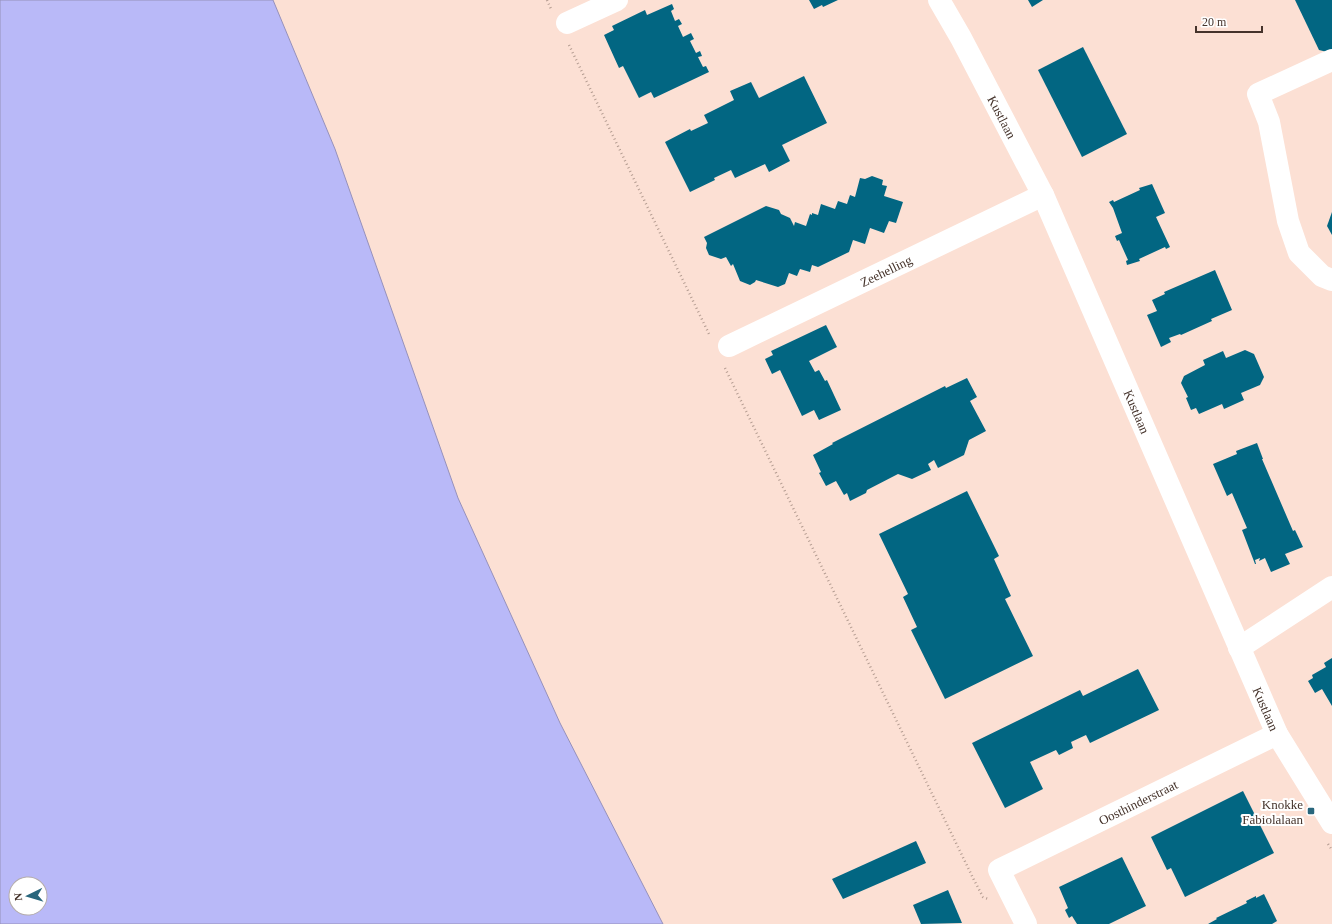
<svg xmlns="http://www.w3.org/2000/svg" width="1332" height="924" font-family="Georgia,serif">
  <rect width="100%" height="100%" fill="#fce0d4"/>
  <path fill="#b9b9f8" stroke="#9691ba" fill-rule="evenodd" d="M 0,0 L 273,0 L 335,149 L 458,498 L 560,723 L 663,924 L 0,924 ZM 16,884 L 40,884 L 40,908 L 16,908 Z"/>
  <g fill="#026682">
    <polygon points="809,0 838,0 823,7 822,5 814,9"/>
    <polygon points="1028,0 1043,0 1032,7"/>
    <polygon points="1295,0 1332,0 1332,50 1327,52 1319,50"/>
    <polygon points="672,4 674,9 671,11 675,21 679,19 682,24 678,26 683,37 691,33 694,39 690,41 696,53 700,51 702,56 698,57 703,67 706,66 709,72 654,98 651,92 639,98 623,66 619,68 604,35 614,30 612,26 645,10 647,15"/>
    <polygon points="1083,47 1127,134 1082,157 1038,70"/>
    <polygon points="804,76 827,123 782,145 790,161 769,172 765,164 735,178 731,170 714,178 715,180 690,192 665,142 690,129 691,131 708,123 704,115 734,100 730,91 751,82 759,98"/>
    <polygon points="872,176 883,180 882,185 887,186 884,196 903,202 896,223 889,221 884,233 870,228 865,244 853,240 849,252 818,267 812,265 810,272 800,269 797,276 789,273 785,284 778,287 756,280 755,282 750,285 740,281 733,264 731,266 726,257 721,259 709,255 706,248 707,243 704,237 766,206 779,210 781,214 790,218 794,226 795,222 806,226 810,214 812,215 812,213 818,215 821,204 835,209 838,201 847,204 850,195 855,197 860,178 865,179"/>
    <polygon points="1152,184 1165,213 1156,217 1170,247 1166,249 1165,247 1139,259 1140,261 1127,265 1126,261 1128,260 1119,240 1117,241 1115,236 1122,233 1113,208 1109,202 1113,200 1114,202 1140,190 1139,188"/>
    <polygon points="1332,212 1332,235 1327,226"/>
    <polygon points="1215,270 1232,310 1211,319 1212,321 1181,335 1180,334 1169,338 1171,342 1161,347 1147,315 1157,311 1152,300 1165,294 1164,292"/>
    <polygon points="826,325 837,347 809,361 815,372 819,370 825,381 827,380 841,410 819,420 814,410 802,416 780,370 772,374 765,359 773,355 771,351"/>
    <polygon points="1245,350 1254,354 1264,377 1260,385 1241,393 1244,400 1224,409 1222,404 1199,414 1196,408 1191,410 1186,398 1188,397 1181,383 1184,376 1205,365 1203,360 1223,351 1226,358"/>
    <polygon points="967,378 977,397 970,401 986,431 969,440 964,455 938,468 934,460 928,464 931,470 912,479 898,474 867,490 866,493 850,501 847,493 844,495 836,481 826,486 819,473 821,472 813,455 833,444 832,443 945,386 946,388"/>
    <polygon points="1257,443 1263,459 1262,459 1293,531 1295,530 1303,547 1285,554 1290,564 1271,572 1265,558 1259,561 1260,558 1255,560 1256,564 1255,564 1242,530 1247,528 1232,493 1227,496 1213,464 1237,454 1236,451"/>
    <polygon points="967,491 999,556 994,559 1011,596 1005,599 1033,656 945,699 911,630 917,627 903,597 908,594 879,534"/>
    <polygon points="1332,658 1332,706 1322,689 1315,693 1308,681 1313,678 1312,675 1326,667 1324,663"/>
    <polygon points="1138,669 1159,710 1090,743 1086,735 1071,742 1073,748 1059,755 1056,750 1030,762 1043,789 1005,808 972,743 1080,690 1083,696"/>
    <polygon points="1243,791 1274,853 1185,897 1171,868 1167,870 1151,837"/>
    <polygon points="916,841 926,863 843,899 832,879"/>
    <polygon points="1122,857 1146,906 1109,924 1077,924 1072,916 1069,918 1065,910 1068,908 1059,887"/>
    <polygon points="948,890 962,923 921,924 913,905"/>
    <polygon points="1264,894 1277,921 1272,924 1208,924 1217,919 1216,918 1247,903 1246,901 1256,896 1256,898"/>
  </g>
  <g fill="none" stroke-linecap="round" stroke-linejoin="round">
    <g stroke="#b59d92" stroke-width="2.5" stroke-dasharray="1 3" stroke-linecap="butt">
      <polyline points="547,0 551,9"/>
      <polyline points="569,45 710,336"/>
      <polyline points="725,368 974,880 983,897 988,899"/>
      <polyline points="1328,844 1332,850"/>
    </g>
    <g stroke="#fff" stroke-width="22">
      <path id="s1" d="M 939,0 L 961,38 L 1043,195 L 1277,734 L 1332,823"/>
      <polyline points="567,23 617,0"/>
      <polyline points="1332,60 1258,94 1269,122 1288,221 1299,253 1322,276 1332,280"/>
      <path id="s2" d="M 729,346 L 1043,195"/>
      <polyline points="1239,648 1332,587"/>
      <path id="s3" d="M 1026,924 L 999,870 L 1277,734"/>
    </g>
  </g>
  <rect fill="#28667c" stroke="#fff" stroke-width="1.5" x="1307" y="807" width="8" height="8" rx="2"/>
  <g text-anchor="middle" stroke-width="4" stroke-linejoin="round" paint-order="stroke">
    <g font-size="13" fill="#45332b" stroke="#fff">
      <text dy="5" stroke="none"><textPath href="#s1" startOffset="133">Kustlaan</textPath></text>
      <text dy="5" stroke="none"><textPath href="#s2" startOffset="174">Zeehelling</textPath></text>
      <text dy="5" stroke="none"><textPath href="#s1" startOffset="457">Kustlaan</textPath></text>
      <text dy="5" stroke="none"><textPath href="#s1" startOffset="781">Kustlaan</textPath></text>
      <text dy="5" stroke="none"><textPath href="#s3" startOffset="215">Oosthinderstraat</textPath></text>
    </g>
    <g font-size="13" fill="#45332b" stroke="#fff" text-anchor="end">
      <text x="1303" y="809">Knokke<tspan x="1303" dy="15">Fabiolalaan</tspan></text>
    </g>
  </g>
  <g transform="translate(28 896) rotate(265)"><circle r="19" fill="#ffffff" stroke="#b5adaa"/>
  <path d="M0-3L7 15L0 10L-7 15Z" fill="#28667c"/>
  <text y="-6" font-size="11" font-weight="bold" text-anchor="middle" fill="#45332b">N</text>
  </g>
  <path d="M1196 26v6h66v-6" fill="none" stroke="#45332b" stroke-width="2"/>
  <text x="1202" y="26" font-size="12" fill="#45332b" stroke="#ffffff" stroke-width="3" paint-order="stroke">20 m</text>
</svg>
